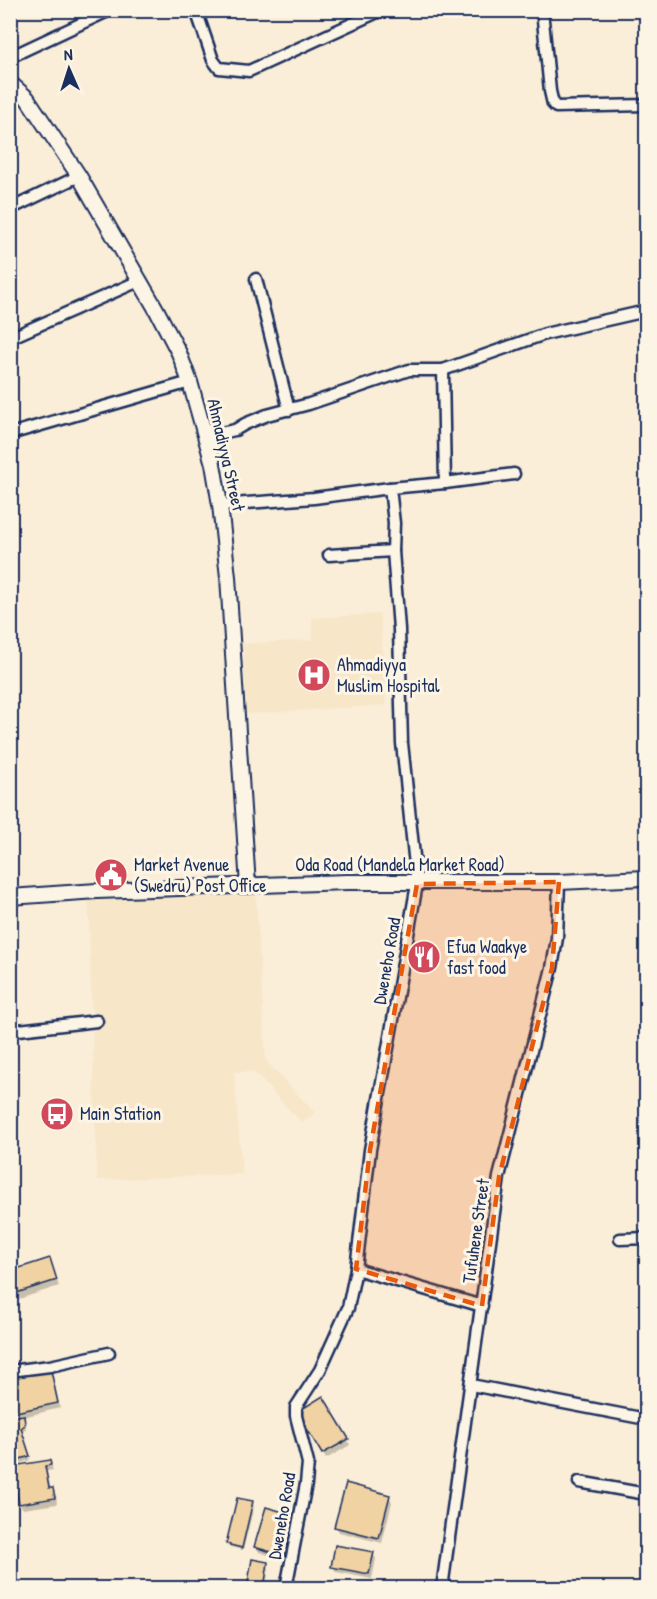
<svg xmlns="http://www.w3.org/2000/svg" width="657" height="1599" font-family="'Patrick Hand',sans-serif">
  <rect width="100%" height="100%" fill="#faeed8"/>
  <filter id="ink" filterUnits="userSpaceOnUse"><feTurbulence type="fractalNoise" baseFrequency=".0167" numOctaves="2"/><feDisplacementMap in="SourceGraphic" scale="12" xChannelSelector="R" yChannelSelector="G"/><feConvolveMatrix kernelMatrix="1 2 1 2 8 2 1 2 1" color-interpolation-filters="sRGB"/></filter>
  <g filter="url(#ink)">
    <g fill="#f7e6c8">
      <polygon points="380,614 386,705 247,714 243,644 313,640 312,618"/>
      <polygon points="255,881 266,1061 315,1113 302,1123 254,1072 234,1072 242,1174 97,1180 88,886"/>
    </g>
    <g fill="#0003">
      <polygon points="49,1260 59,1286 10,1302 10,1272"/>
      <polygon points="49,1368 52,1373 60,1408 23,1417 26,1429 22,1432 30,1460 21,1463 10,1428 15,1418 10,1404 10,1376"/>
      <polygon points="323,1398 350,1445 326,1459 299,1412"/>
      <polygon points="50,1462 53,1470 47,1471 51,1490 56,1495 57,1504 23,1509 20,1504 14,1468"/>
      <polygon points="389,1496 392,1502 382,1543 339,1532 336,1526"/>
      <polygon points="252,1503 254,1506 243,1550 230,1547 228,1544"/>
      <polygon points="286,1514 290,1520 278,1558 259,1552 256,1546"/>
      <polygon points="373,1553 376,1559 372,1579 336,1572 333,1566"/>
      <polygon points="267,1563 269,1567 266,1588 249,1588"/>
    </g>
    <g fill="#f0d2a3" stroke="#1b2f5e" stroke-width="1.5">
      <polygon points="50,1258 57,1280 10,1295 10,1271"/>
      <polygon points="50,1366 58,1403 11,1413 10,1374"/>
      <polygon points="323,1396 349,1439 322,1454 297,1412"/>
      <polygon points="24,1415 25,1425 21,1428 30,1456 17,1460 10,1433 10,1417"/>
      <polygon points="50,1460 51,1465 45,1466 49,1488 53,1488 55,1498 19,1504 12,1466"/>
      <polygon points="346,1483 390,1495 379,1538 334,1527"/>
      <polygon points="237,1498 253,1501 242,1548 226,1544"/>
      <polygon points="266,1507 287,1513 275,1553 254,1547"/>
      <polygon points="335,1545 374,1552 369,1574 331,1567"/>
      <polygon points="252,1559 268,1562 264,1588 247,1588"/>
    </g>
    <g fill="none" stroke-linecap="round" stroke-linejoin="round">
      <g stroke="#1b2f5e" stroke-width="15">
        <g id="minor">
          <polyline points="196,10 213,60 219,68 249,71 382,10"/>
          <polyline points="542,10 550,91 553,104 556,107 646,105"/>
          <polyline points="10,57 110,10"/>
          <polyline points="10,209 79,176"/>
          <polyline points="256,279 289,410"/>
          <polyline points="10,338 139,281"/>
          <polyline points="10,434 190,382"/>
          <polyline points="206,436 235,430 245,424 267,415 309,404 409,370 443,370 545,334 646,311"/>
          <polyline points="445,483 514,474"/>
          <polyline points="220,505 314,498 390,488"/>
          <polyline points="329,555 393,551"/>
          <polyline points="10,1031 97,1021"/>
          <polyline points="620,1239 646,1238"/>
          <polyline points="356,1269 482,1306"/>
          <polyline points="10,1371 50,1366 109,1353"/>
          <polyline points="471,1385 646,1419"/>
          <polyline points="579,1482 646,1494"/>
          <polyline points="286,1588 306,1484 308,1463 296,1416 296,1407 320,1370 348,1308 356,1269 370,1150 417,884 402,743 399,629 393,551 394,523 390,488 445,483 443,370"/>
          <polyline points="442,1588 499,1177 552,968 557,938 559,882"/>
        </g>
      </g>
      <g stroke="#1b2f5e" stroke-width="18">
        <g id="tertiary">
          <polyline points="10,83 27,98 79,176 156,309 179,353 190,382 213,464 220,505 228,577 248,886"/>
          <polyline points="10,897 97,891 347,882 559,882 646,878"/>
        </g>
      </g>
      <use href="#minor" stroke="#fcf5e5" stroke-width="10"/>
      <use href="#tertiary" stroke="#fcf5e5" stroke-width="14"/>
    </g>
  </g>
  <path fill="#e8590c" fill-opacity="0.2" stroke="#e8590c" stroke-width="4.5" stroke-dasharray="12 8" stroke-linejoin="round" d="M 559,882 L 552,968 L 499,1177 L 482,1306 L 356,1269 L 370,1150 L 417,884 Z"/>
  <defs>
    <g id="hospital-disc" transform="scale(1.725)"><circle r="9.5" fill="#d1495b" stroke="#fcf5e5"/><path d="M-5-5h3v3.5h4V-5h3V5h-3V1.5h-4V5h-3Z" fill="#fff"/></g>
    <g id="civic-disc" transform="scale(1.725)"><circle r="9.5" fill="#d1495b" stroke="#fcf5e5"/><path d="M-.6-6.5H3V-4.5H.6V-3L4-1V1h2V6H-6V1h2V-1L-.6-3ZM-1.2 2.5V6h2.4V2.5Z" fill="#fff"/></g>
    <g id="restaurant-disc" transform="scale(1.725)"><circle r="9.5" fill="#d1495b" stroke="#fcf5e5"/><path d="M-5-6h1v4h1v-4h1v4h1v-4h1v5L-1.5 .5V6h-2V.5L-5-1ZM5-6V6H3V1.5H1.5Q1.5-4 5-6Z" fill="#fff"/></g>
    <g id="bus-disc" transform="scale(1.725)"><circle r="9.5" fill="#d1495b" stroke="#fcf5e5"/><path d="M-5-6H5V4H4V6H2V4H-2V6H-4V4H-5ZM-3.5-4V0h7V-4ZM-3.5 1.2v1.5H-2V1.2ZM2 1.2v1.5H3.5V1.2Z" fill="#fff"/></g>
  </defs>
  <g fill-rule="evenodd">
    <use href="#hospital-disc" x="314" y="675"/>
    <use href="#civic-disc" x="111" y="875"/>
    <use href="#restaurant-disc" x="424" y="957"/>
    <use href="#bus-disc" x="57" y="1114"/>
  </g>
  <g text-anchor="middle" stroke-width="6" stroke-linejoin="round" paint-order="stroke">
    <g font-size="18" fill="#1b2f5e" stroke="#fcf5e5">
      <text transform="translate(226 455) rotate(77)" y="6">Ahmadiyya Street</text>
      <text x="400" y="871">Oda Road (Mandela Market Road)</text>
      <text transform="translate(387 961) rotate(-80)" y="6">Dweneho Road</text>
      <text transform="translate(476 1231) rotate(-82)" y="6">Tufuhene Street</text>
      <text transform="translate(282 1516) rotate(-80)" y="6">Dweneho Road</text>
    </g>
    <g font-size="18" fill="#1b2f5e" stroke="#fcf5e5" text-anchor="start">
      <text x="337" y="671">Ahmadiyya<tspan x="337" dy="21">Muslim Hospital</tspan></text>
      <text x="134" y="871">Market Avenue<tspan x="134" dy="21">(Swedru) Post Office</tspan></text>
      <text x="447" y="953">Efua Waakye<tspan x="447" dy="21">fast food</tspan></text>
      <text x="80" y="1120">Main Station</text>
    </g>
  </g>
  <rect width="657" height="1599" fill="none" stroke="#fcf5e5" stroke-width="36"/>
  <rect x="18" y="18" width="621" height="1563" fill="none" stroke="#1b2f5e" stroke-width="2" filter="url(#ink)"/>
  <g transform="translate(69 69) rotate(357)" stroke="#fcf5e5" stroke-width="4.5" paint-order="stroke">
  <path d="M0-4.5L10 22L0 15L-10 22Z" fill="#1b2f5e"/>
  <text y="-9" font-size="16" font-weight="bold" text-anchor="middle" fill="#1b2f5e">N</text>
  </g>
</svg>
